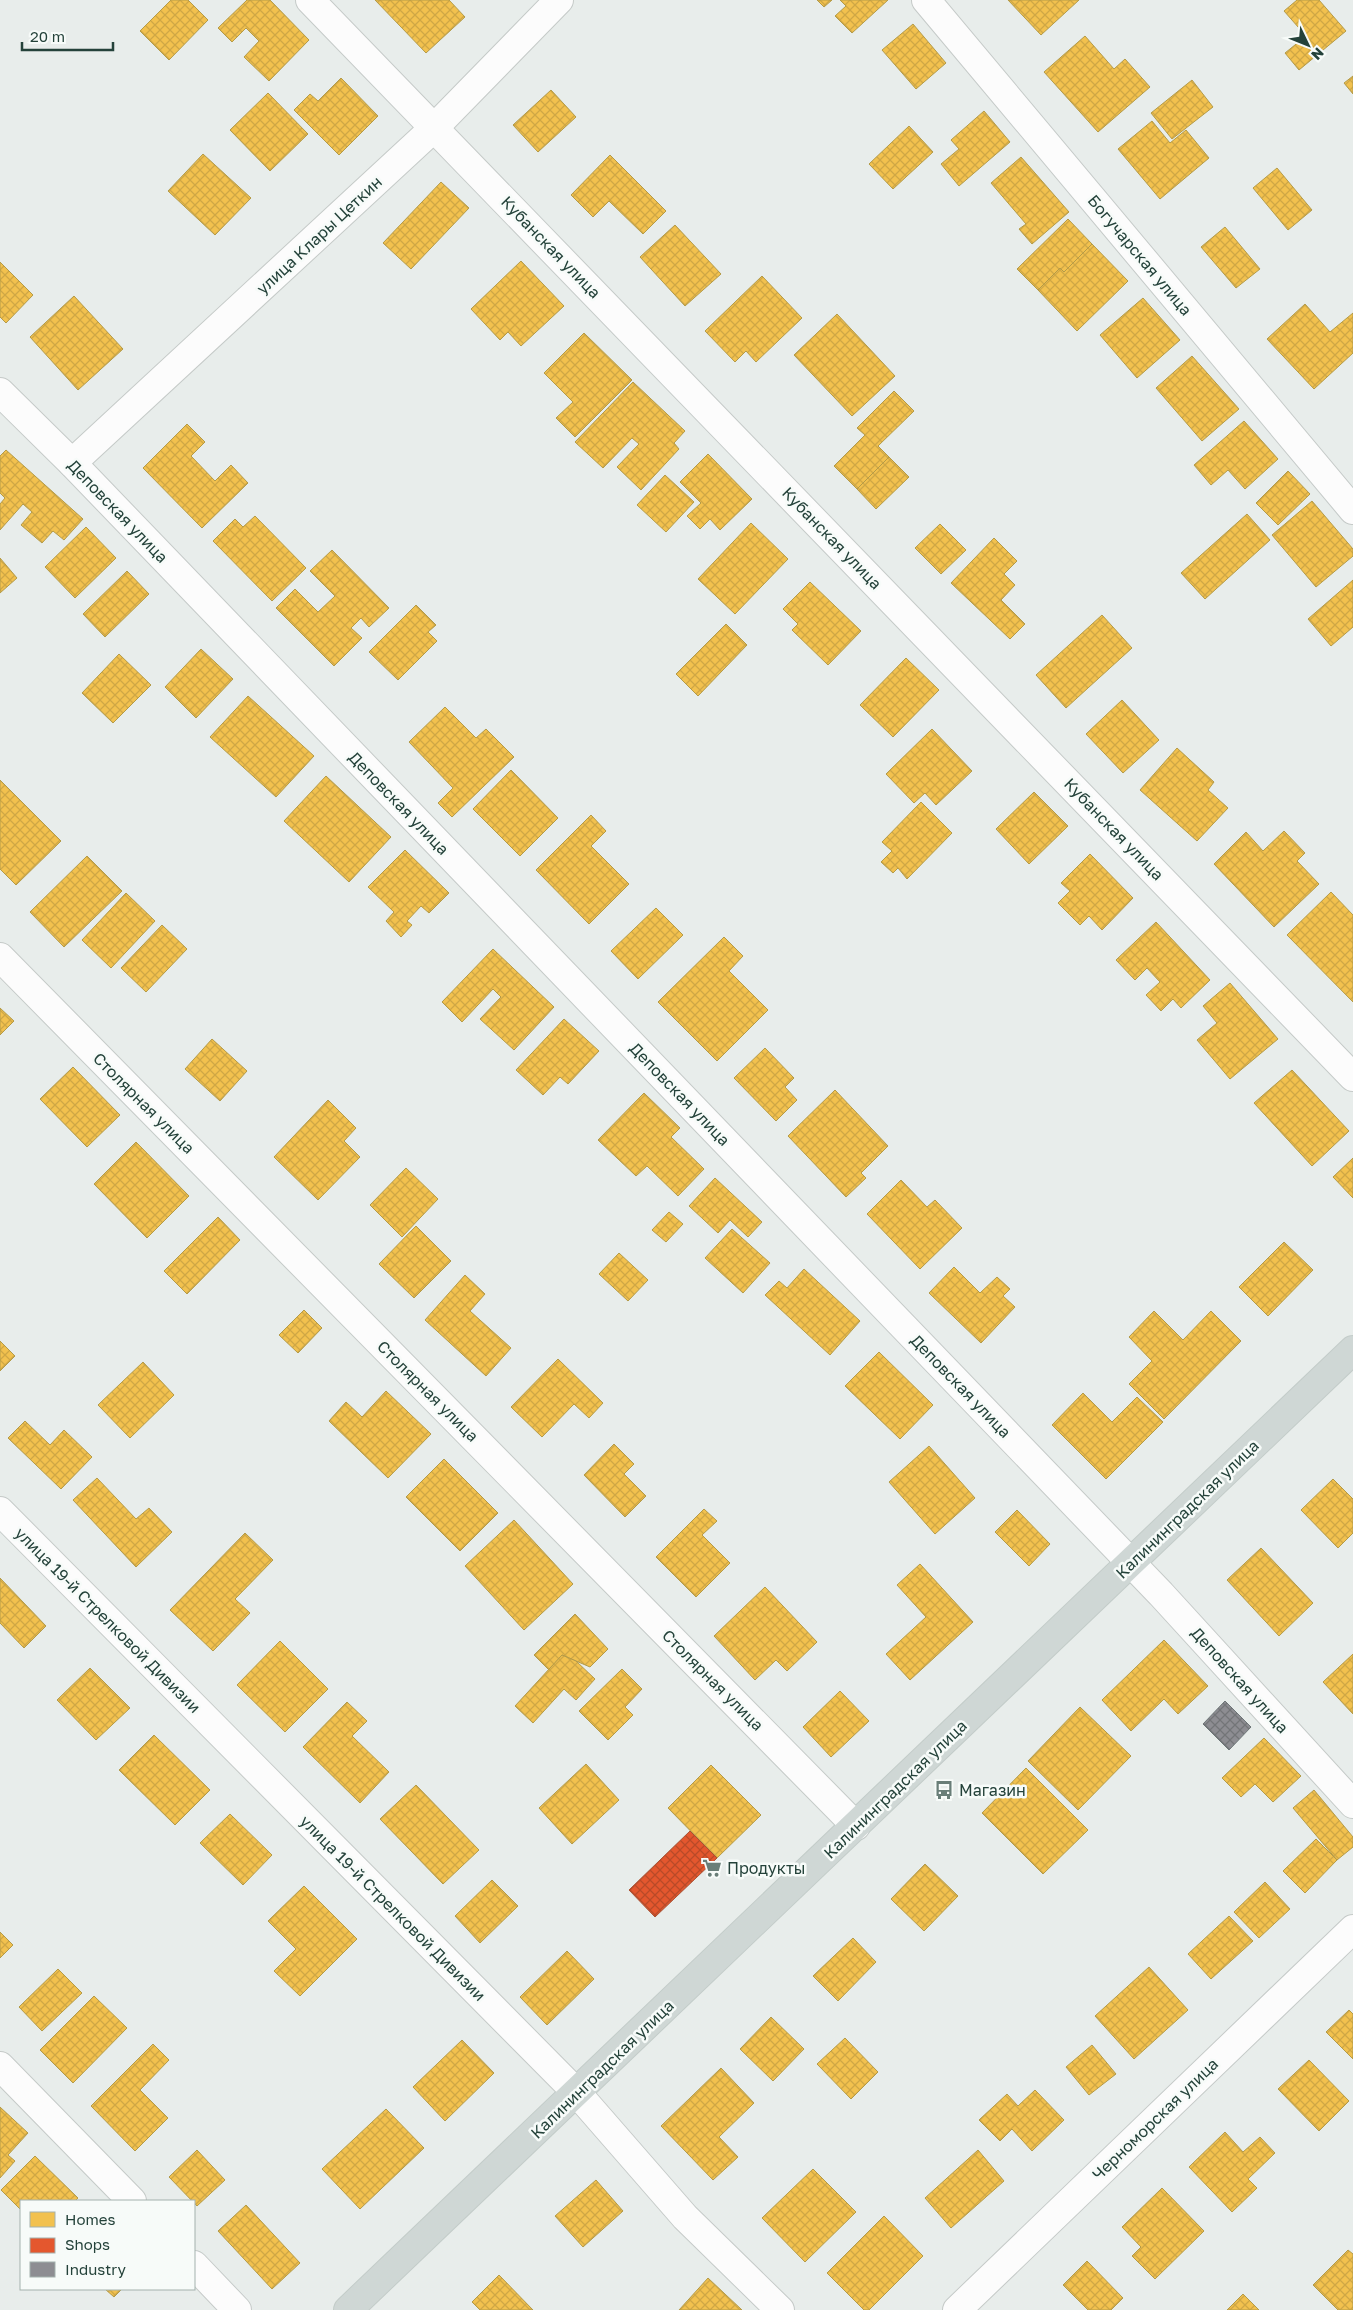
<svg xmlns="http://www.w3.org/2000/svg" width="1353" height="2310" font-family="'Golos Text',sans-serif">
  <defs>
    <pattern id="homes-cross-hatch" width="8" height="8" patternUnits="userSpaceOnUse" patternTransform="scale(1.25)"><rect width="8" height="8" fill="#f2c14e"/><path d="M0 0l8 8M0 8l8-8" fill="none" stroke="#cfa745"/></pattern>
    <pattern id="shops-cross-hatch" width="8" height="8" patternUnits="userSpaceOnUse" patternTransform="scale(1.25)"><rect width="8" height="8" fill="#e4572e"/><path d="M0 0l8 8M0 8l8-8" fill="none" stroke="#b94a28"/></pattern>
    <pattern id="industry-cross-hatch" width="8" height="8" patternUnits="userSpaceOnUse" patternTransform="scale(1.25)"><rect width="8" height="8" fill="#8d8d92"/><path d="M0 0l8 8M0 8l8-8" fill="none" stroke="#737578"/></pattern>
  </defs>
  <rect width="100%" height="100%" fill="#e8edeb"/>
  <g fill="url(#homes-cross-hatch)" stroke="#b49b48">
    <polygon points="171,0 188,0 208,20 169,60 140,31"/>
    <polygon points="247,0 270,0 309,40 269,81 244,57 259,41 246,28 232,42 218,28"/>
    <polygon points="375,0 449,0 465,17 426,53"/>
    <polygon points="817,0 832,0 824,7"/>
    <polygon points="840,0 888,0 852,33 835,16 846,6"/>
    <polygon points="1008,0 1079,0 1041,35"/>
    <polygon points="1297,0 1319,0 1346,31 1299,70 1285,53 1306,36 1284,11"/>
    <polygon points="913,24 946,63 916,89 882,50"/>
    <polygon points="1085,36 1114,69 1125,59 1150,87 1098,132 1044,72"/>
    <polygon points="1353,76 1353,94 1344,83"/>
    <polygon points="341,78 378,116 339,155 294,110 310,94 318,101"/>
    <polygon points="1192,80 1213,107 1172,139 1151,113"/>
    <polygon points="551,90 576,117 538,152 513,125"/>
    <polygon points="268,93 308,134 270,171 230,130"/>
    <polygon points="984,111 1010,142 959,186 941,164 959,149 951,140"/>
    <polygon points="1152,121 1170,143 1186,130 1209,158 1160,199 1118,149"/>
    <polygon points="909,126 933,152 893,189 869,164"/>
    <polygon points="203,154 251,198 215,235 168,191"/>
    <polygon points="610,155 666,211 643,234 609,201 593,217 571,195"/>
    <polygon points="1021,157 1069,212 1032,244 1019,229 1026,224 991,183"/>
    <polygon points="1277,168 1312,210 1288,230 1253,188"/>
    <polygon points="441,182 469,208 411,269 383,243"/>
    <polygon points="1068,219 1092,244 1064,272 1060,268 1038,290 1017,269"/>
    <polygon points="675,225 721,274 685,306 640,257"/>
    <polygon points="1225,227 1260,269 1236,288 1201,247"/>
    <polygon points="1092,244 1128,281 1077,331 1038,290 1060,268 1064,272"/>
    <polygon points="521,261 564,306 521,346 508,332 500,340 471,309"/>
    <polygon points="0,262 33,295 6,323 0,317"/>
    <polygon points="762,276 802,318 756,362 746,351 735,362 705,331"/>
    <polygon points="74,296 123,349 78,390 30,337"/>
    <polygon points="1143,298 1180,340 1137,378 1100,335"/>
    <polygon points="1305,304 1330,332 1353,313 1353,353 1314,389 1267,339"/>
    <polygon points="837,314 895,376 852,416 794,355"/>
    <polygon points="584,333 632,380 575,437 556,418 573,402 544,373"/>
    <polygon points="1192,356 1239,409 1202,441 1156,388"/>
    <polygon points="633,382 685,431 674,443 679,449 641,490 617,467 639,444 632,438 603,468 575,442"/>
    <polygon points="894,391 914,411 878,446 889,457 857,489 834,466 865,435 857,428"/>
    <polygon points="1244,421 1278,459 1245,489 1228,470 1211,485 1194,465"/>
    <polygon points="187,424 205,442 191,456 215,481 231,465 248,483 202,528 143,468"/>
    <polygon points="6,450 83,519 64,540 53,531 42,543 21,525 32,512 23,504 0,530 0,504 5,498 0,493 0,456"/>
    <polygon points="708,454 752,499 720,530 710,519 700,529 687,516 701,503 680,482"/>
    <polygon points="889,457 909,477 876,509 857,489"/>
    <polygon points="1288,471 1310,494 1278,525 1256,503"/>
    <polygon points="665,475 694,502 666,532 637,505"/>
    <polygon points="1312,501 1353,549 1353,556 1316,587 1272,535"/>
    <polygon points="1247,514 1270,540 1205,599 1181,573"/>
    <polygon points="255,516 306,568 272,601 213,541 235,519 243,527"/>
    <polygon points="751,523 788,559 735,614 698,579"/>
    <polygon points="940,524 966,550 941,574 915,548"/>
    <polygon points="86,527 116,558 75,598 45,567"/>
    <polygon points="994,538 1017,561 1004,574 1015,585 1001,600 1025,624 1010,639 951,583"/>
    <polygon points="332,550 389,608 369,627 361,618 351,628 362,638 334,666 276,608 295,589 318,612 335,596 310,571"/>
    <polygon points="0,558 17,578 0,593"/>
    <polygon points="127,571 149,594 105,637 83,614"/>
    <polygon points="1353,580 1353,627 1331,646 1308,619"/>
    <polygon points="810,582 861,631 828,665 792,630 798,624 783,609"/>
    <polygon points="416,605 436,625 428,632 437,641 398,680 369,652"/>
    <polygon points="1102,615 1132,648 1066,708 1036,675"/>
    <polygon points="726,624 747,645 698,696 676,674"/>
    <polygon points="201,649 233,679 196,718 165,687"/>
    <polygon points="119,654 151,685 113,723 82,693"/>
    <polygon points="906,658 939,690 893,737 860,705"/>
    <polygon points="248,696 314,756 276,797 210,737"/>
    <polygon points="1122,700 1159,740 1123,773 1086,734"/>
    <polygon points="445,707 476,738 486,729 514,757 452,817 438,803 453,788 409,742"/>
    <polygon points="932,729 972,771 936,805 925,793 914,803 886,774"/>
    <polygon points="1177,748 1214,782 1208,790 1228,808 1197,841 1140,790"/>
    <polygon points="511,770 558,818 520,856 473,809"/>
    <polygon points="326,776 391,837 349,882 284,821"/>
    <polygon points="0,780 61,841 16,885 0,869"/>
    <polygon points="1034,792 1068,826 1029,864 996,829"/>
    <polygon points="921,802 952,833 907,879 898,868 893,873 881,862 892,851 882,842"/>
    <polygon points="591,815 606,831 591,846 629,884 589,924 536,870"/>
    <polygon points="1284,831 1305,853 1297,861 1319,884 1274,927 1214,864 1246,832 1263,851"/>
    <polygon points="405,850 449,893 429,913 421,906 407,921 412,925 401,937 386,921 394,912 368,887"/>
    <polygon points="1090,854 1133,898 1102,930 1089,916 1080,925 1058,903 1070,891 1061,883"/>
    <polygon points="87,856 122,891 64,947 30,912"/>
    <polygon points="1331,892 1353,915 1353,1002 1287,935"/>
    <polygon points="126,893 155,921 111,968 82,940"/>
    <polygon points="656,908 683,935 638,979 611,951"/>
    <polygon points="1156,922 1210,980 1181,1008 1173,999 1161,1011 1146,995 1160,982 1147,968 1135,980 1116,960"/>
    <polygon points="162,925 187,949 146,992 121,968"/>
    <polygon points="724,937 743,956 729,971 768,1010 717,1061 658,1002"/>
    <polygon points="493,949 554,1007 514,1050 480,1019 501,997 493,989 462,1022 442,1002"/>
    <polygon points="1230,983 1278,1039 1230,1079 1197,1040 1217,1023 1203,1006"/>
    <polygon points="0,1008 14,1021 0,1035"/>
    <polygon points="564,1019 599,1051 568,1084 560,1077 543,1095 516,1070"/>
    <polygon points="212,1039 247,1071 220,1101 185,1069"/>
    <polygon points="765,1048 794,1078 785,1087 797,1100 776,1121 734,1078"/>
    <polygon points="73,1067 120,1115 87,1147 40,1099"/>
    <polygon points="1292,1070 1349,1131 1312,1166 1254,1103"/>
    <polygon points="835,1090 888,1146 861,1173 866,1178 846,1197 788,1136"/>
    <polygon points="644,1093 680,1128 671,1137 704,1169 678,1196 647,1166 636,1176 598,1140"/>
    <polygon points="328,1100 356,1128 344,1141 360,1157 318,1200 274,1157"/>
    <polygon points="136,1142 189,1196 147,1238 94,1184"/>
    <polygon points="1353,1158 1353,1198 1333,1177"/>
    <polygon points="406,1168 438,1199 402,1237 370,1205"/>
    <polygon points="715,1178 762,1222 748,1237 730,1220 718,1233 689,1206"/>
    <polygon points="901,1180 927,1207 935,1200 962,1228 920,1269 867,1214"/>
    <polygon points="669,1212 683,1224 666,1242 652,1230"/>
    <polygon points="218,1217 240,1240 187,1294 164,1271"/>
    <polygon points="416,1226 451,1261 414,1298 379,1264"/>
    <polygon points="732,1229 770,1263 743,1293 705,1258"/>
    <polygon points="1284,1242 1313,1270 1268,1316 1239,1287"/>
    <polygon points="619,1253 648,1280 628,1301 599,1274"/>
    <polygon points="954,1267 980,1293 997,1277 1010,1289 1003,1296 1015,1307 981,1343 929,1293"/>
    <polygon points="804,1269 860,1321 830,1355 765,1295 779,1281 787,1288"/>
    <polygon points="465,1275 485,1294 470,1311 511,1348 486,1376 425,1320"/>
    <polygon points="304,1310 322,1328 298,1353 279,1335"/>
    <polygon points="1154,1311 1183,1340 1211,1311 1241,1341 1164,1419 1129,1384 1152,1361 1129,1337"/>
    <polygon points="0,1341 15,1356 0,1371"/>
    <polygon points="879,1352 933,1405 900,1439 845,1386"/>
    <polygon points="558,1359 603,1403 589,1418 574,1404 542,1437 511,1407"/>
    <polygon points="143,1362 174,1395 130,1438 98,1405"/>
    <polygon points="386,1391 431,1434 388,1478 329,1421 346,1402 362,1417"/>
    <polygon points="1083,1393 1112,1422 1137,1397 1163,1422 1106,1479 1052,1425"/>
    <polygon points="25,1421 50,1445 64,1430 92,1457 61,1489 8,1438"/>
    <polygon points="614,1444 634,1464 624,1474 646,1496 625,1517 584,1475"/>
    <polygon points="929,1446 975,1498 935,1534 889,1482"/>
    <polygon points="444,1459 498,1513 460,1551 406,1497"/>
    <polygon points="97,1478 136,1519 149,1508 172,1532 136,1567 73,1500"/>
    <polygon points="1333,1479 1353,1499 1353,1533 1338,1548 1301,1510"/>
    <polygon points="704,1509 717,1521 702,1535 730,1563 696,1597 656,1557"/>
    <polygon points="1017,1510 1050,1544 1029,1566 995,1532"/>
    <polygon points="514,1520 573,1584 524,1630 465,1566"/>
    <polygon points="245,1533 273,1560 235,1599 250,1613 213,1651 170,1610"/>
    <polygon points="1261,1548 1313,1603 1279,1636 1227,1580"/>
    <polygon points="920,1564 973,1622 910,1680 886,1654 926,1617 897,1585"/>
    <polygon points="0,1578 46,1626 24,1648 0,1623"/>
    <polygon points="765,1587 817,1642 787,1671 776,1660 755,1680 714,1636"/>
    <polygon points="575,1614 608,1649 590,1667 562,1655 549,1670 534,1655"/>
    <polygon points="1164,1640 1208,1686 1178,1714 1164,1699 1131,1731 1102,1700"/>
    <polygon points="280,1641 328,1689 285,1732 237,1685"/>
    <polygon points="1353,1654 1353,1714 1323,1682"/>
    <polygon points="562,1655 576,1661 595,1679 576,1700 564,1689 533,1723 515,1706"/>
    <polygon points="90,1668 130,1708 96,1740 57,1700"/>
    <polygon points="622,1669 642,1689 625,1707 633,1715 608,1740 579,1711"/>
    <polygon points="840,1691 869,1721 831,1757 803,1727"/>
    <polygon points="347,1702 367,1721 352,1736 389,1772 360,1803 303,1747"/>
    <polygon points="1080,1707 1131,1756 1078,1810 1028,1761"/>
    <polygon points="154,1735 210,1790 175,1825 119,1770"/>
    <polygon points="1264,1738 1301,1776 1273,1802 1255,1784 1241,1797 1222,1778"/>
    <polygon points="586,1764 619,1800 572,1844 539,1808"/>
    <polygon points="711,1765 761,1815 717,1858 668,1808"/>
    <polygon points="1026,1768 1088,1830 1043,1874 982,1813"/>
    <polygon points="416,1785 479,1850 443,1884 380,1819"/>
    <polygon points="1314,1790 1353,1837 1353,1847 1337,1860 1293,1808"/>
    <polygon points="230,1814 272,1855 243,1885 200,1843"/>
    <polygon points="1316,1839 1337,1860 1305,1893 1283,1871"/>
    <polygon points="925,1864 958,1896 924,1931 891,1899"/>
    <polygon points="492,1880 518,1906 480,1943 455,1916"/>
    <polygon points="1265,1882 1290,1909 1259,1938 1234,1912"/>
    <polygon points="304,1886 357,1939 300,1996 274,1971 296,1949 268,1921"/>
    <polygon points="1229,1916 1253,1941 1211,1979 1188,1954"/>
    <polygon points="0,1932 13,1945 0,1958"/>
    <polygon points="853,1938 876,1962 838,2001 813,1976"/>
    <polygon points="567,1951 594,1979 547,2025 520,1997"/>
    <polygon points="1149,1967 1188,2010 1134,2059 1095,2016"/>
    <polygon points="58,1969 82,1993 42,2031 19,2007"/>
    <polygon points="94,1996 127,2028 73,2083 40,2050"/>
    <polygon points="1349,2010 1353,2014 1353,2059 1326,2032"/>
    <polygon points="771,2017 804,2049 773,2081 740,2049"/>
    <polygon points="845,2038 878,2072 851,2099 817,2064"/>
    <polygon points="462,2040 494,2073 445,2121 413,2087"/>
    <polygon points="153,2044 169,2060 140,2090 168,2118 135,2151 91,2106"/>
    <polygon points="1092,2045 1116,2074 1089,2095 1066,2067"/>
    <polygon points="1309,2060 1349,2101 1319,2131 1278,2089"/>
    <polygon points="721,2068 754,2103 719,2137 738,2157 713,2180 661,2126"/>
    <polygon points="1035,2090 1064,2120 1032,2151 1012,2129 1000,2141 979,2120 1007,2094 1018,2106"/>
    <polygon points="0,2107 28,2133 8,2155 15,2161 0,2178"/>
    <polygon points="386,2109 424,2148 360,2209 322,2169"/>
    <polygon points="1225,2132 1243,2152 1260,2137 1275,2153 1248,2179 1257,2188 1232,2212 1189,2167"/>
    <polygon points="197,2150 225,2180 197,2206 169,2177"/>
    <polygon points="978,2150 1004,2181 951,2228 925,2198"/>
    <polygon points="35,2156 78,2198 75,2201 21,2201 21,2210 1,2190"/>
    <polygon points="813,2169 856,2212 805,2262 762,2218"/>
    <polygon points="596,2180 623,2211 583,2247 555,2216"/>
    <polygon points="1162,2188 1204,2231 1155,2279 1132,2256 1141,2247 1122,2227"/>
    <polygon points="246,2205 300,2263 272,2289 218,2231"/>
    <polygon points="884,2216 923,2256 869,2310 864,2310 827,2273"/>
    <polygon points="1348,2250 1353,2254 1353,2310 1338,2310 1313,2285"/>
    <polygon points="1087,2261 1123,2298 1111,2310 1088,2310 1063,2285"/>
    <polygon points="499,2275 533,2310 480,2310 472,2302"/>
    <polygon points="708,2278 742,2310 679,2310"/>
    <polygon points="105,2289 122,2289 114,2297"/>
    <polygon points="1243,2294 1259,2310 1227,2310"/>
  </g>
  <polygon fill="url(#shops-cross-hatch)" stroke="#aa5132" points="690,1831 717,1858 655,1917 629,1890"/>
  <polygon fill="url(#industry-cross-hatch)" stroke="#6e7678" points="1225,1701 1251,1727 1229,1750 1203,1724"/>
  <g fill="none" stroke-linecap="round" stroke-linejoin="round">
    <g stroke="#c5cac8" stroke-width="30">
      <g id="minor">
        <polyline points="310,0 1353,1077"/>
        <polyline points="926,0 1353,510"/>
        <polyline points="0,392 72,463 1161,1594 1353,1804"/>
        <polyline points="72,463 435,127 559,0"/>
        <polyline points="0,957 856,1826"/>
        <polyline points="0,1511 577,2093 685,2217 780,2310"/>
        <polyline points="0,2066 132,2201"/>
        <polyline points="194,2265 237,2310"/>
        <polyline points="957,2310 1353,1929"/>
      </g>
    </g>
    <g stroke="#c3ccc9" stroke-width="30">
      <polyline id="major" points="348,2310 1353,1350"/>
    </g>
    <use href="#minor" stroke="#fcfcfc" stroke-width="28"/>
    <use href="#major" stroke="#cfd7d5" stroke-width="28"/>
  </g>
  <defs>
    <g id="bus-bare" transform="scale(1.5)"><path d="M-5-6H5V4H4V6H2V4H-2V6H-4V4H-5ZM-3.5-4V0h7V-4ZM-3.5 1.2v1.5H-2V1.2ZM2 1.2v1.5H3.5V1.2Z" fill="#697e78" stroke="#f7fbf9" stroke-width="2.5" paint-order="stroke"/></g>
    <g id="supermarket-bare" transform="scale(1.5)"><path d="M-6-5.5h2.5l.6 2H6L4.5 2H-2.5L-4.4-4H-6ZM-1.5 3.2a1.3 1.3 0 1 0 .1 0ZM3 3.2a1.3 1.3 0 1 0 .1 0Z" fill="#697e78" stroke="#f7fbf9" stroke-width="2.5" paint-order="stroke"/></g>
  </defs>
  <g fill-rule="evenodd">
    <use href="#bus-bare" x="944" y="1790"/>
    <use href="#supermarket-bare" x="712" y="1868"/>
  </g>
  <g text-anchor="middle" stroke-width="5" stroke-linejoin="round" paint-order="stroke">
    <g font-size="16" fill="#24423a" stroke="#f7fbf9">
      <text transform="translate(319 235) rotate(-43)" y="6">улица Клары Цеткин</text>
      <text transform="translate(551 247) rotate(46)" y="6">Кубанская улица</text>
      <text transform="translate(1140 255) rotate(50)" y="6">Богучарская улица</text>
      <text transform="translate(118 511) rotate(46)" y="6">Деповская улица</text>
      <text transform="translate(832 538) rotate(46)" y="6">Кубанская улица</text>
      <text transform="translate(399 803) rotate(46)" y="6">Деповская улица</text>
      <text transform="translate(1114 829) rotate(46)" y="6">Кубанская улица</text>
      <text transform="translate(680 1094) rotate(46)" y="6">Деповская улица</text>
      <text transform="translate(144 1103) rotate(45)" y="6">Столярная улица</text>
      <text transform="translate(961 1386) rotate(46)" y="6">Деповская улица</text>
      <text transform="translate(428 1391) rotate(45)" y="6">Столярная улица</text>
      <text transform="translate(1187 1509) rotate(-44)" y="6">Калининградская улица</text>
      <text transform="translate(108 1620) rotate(45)" y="6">улица 19-й Стрелковой Дивизии</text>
      <text transform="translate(713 1680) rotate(45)" y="6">Столярная улица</text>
      <text transform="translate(1240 1680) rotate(48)" y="6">Деповская улица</text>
      <text transform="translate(895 1789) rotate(-44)" y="6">Калининградская улица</text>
      <text transform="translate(393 1908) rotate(45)" y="6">улица 19-й Стрелковой Дивизии</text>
      <text transform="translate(602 2069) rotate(-44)" y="6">Калининградская улица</text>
      <text transform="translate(1155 2119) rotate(-44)" y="6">Черноморская улица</text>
    </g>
    <g font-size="16" fill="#24423a" stroke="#f7fbf9" text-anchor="start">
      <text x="959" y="1796">Магазин</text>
      <text x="727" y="1874">Продукты</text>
    </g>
  </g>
  <rect x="20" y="2200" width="175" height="90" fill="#f7fbf9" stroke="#a3b1ad"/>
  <rect x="30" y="2212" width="25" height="15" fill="#f2c14e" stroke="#a3b1ad"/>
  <text x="65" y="2225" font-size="15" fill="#24423a">Homes</text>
  <rect x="30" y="2238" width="25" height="15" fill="#e4572e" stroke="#a3b1ad"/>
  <text x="65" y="2250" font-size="15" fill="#24423a">Shops</text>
  <rect x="30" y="2262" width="25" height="15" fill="#8d8d92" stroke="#a3b1ad"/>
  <text x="65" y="2275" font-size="15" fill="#24423a">Industry</text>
  <g transform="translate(1308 45) rotate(133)" stroke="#f7fbf9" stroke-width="4" paint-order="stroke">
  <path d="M0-4L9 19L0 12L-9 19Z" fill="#24423a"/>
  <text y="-8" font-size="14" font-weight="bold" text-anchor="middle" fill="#24423a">N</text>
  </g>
  <path d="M22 42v8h91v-8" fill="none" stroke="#24423a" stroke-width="2.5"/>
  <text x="30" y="42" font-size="15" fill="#24423a" stroke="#f7fbf9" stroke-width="4" paint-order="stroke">20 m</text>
</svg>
